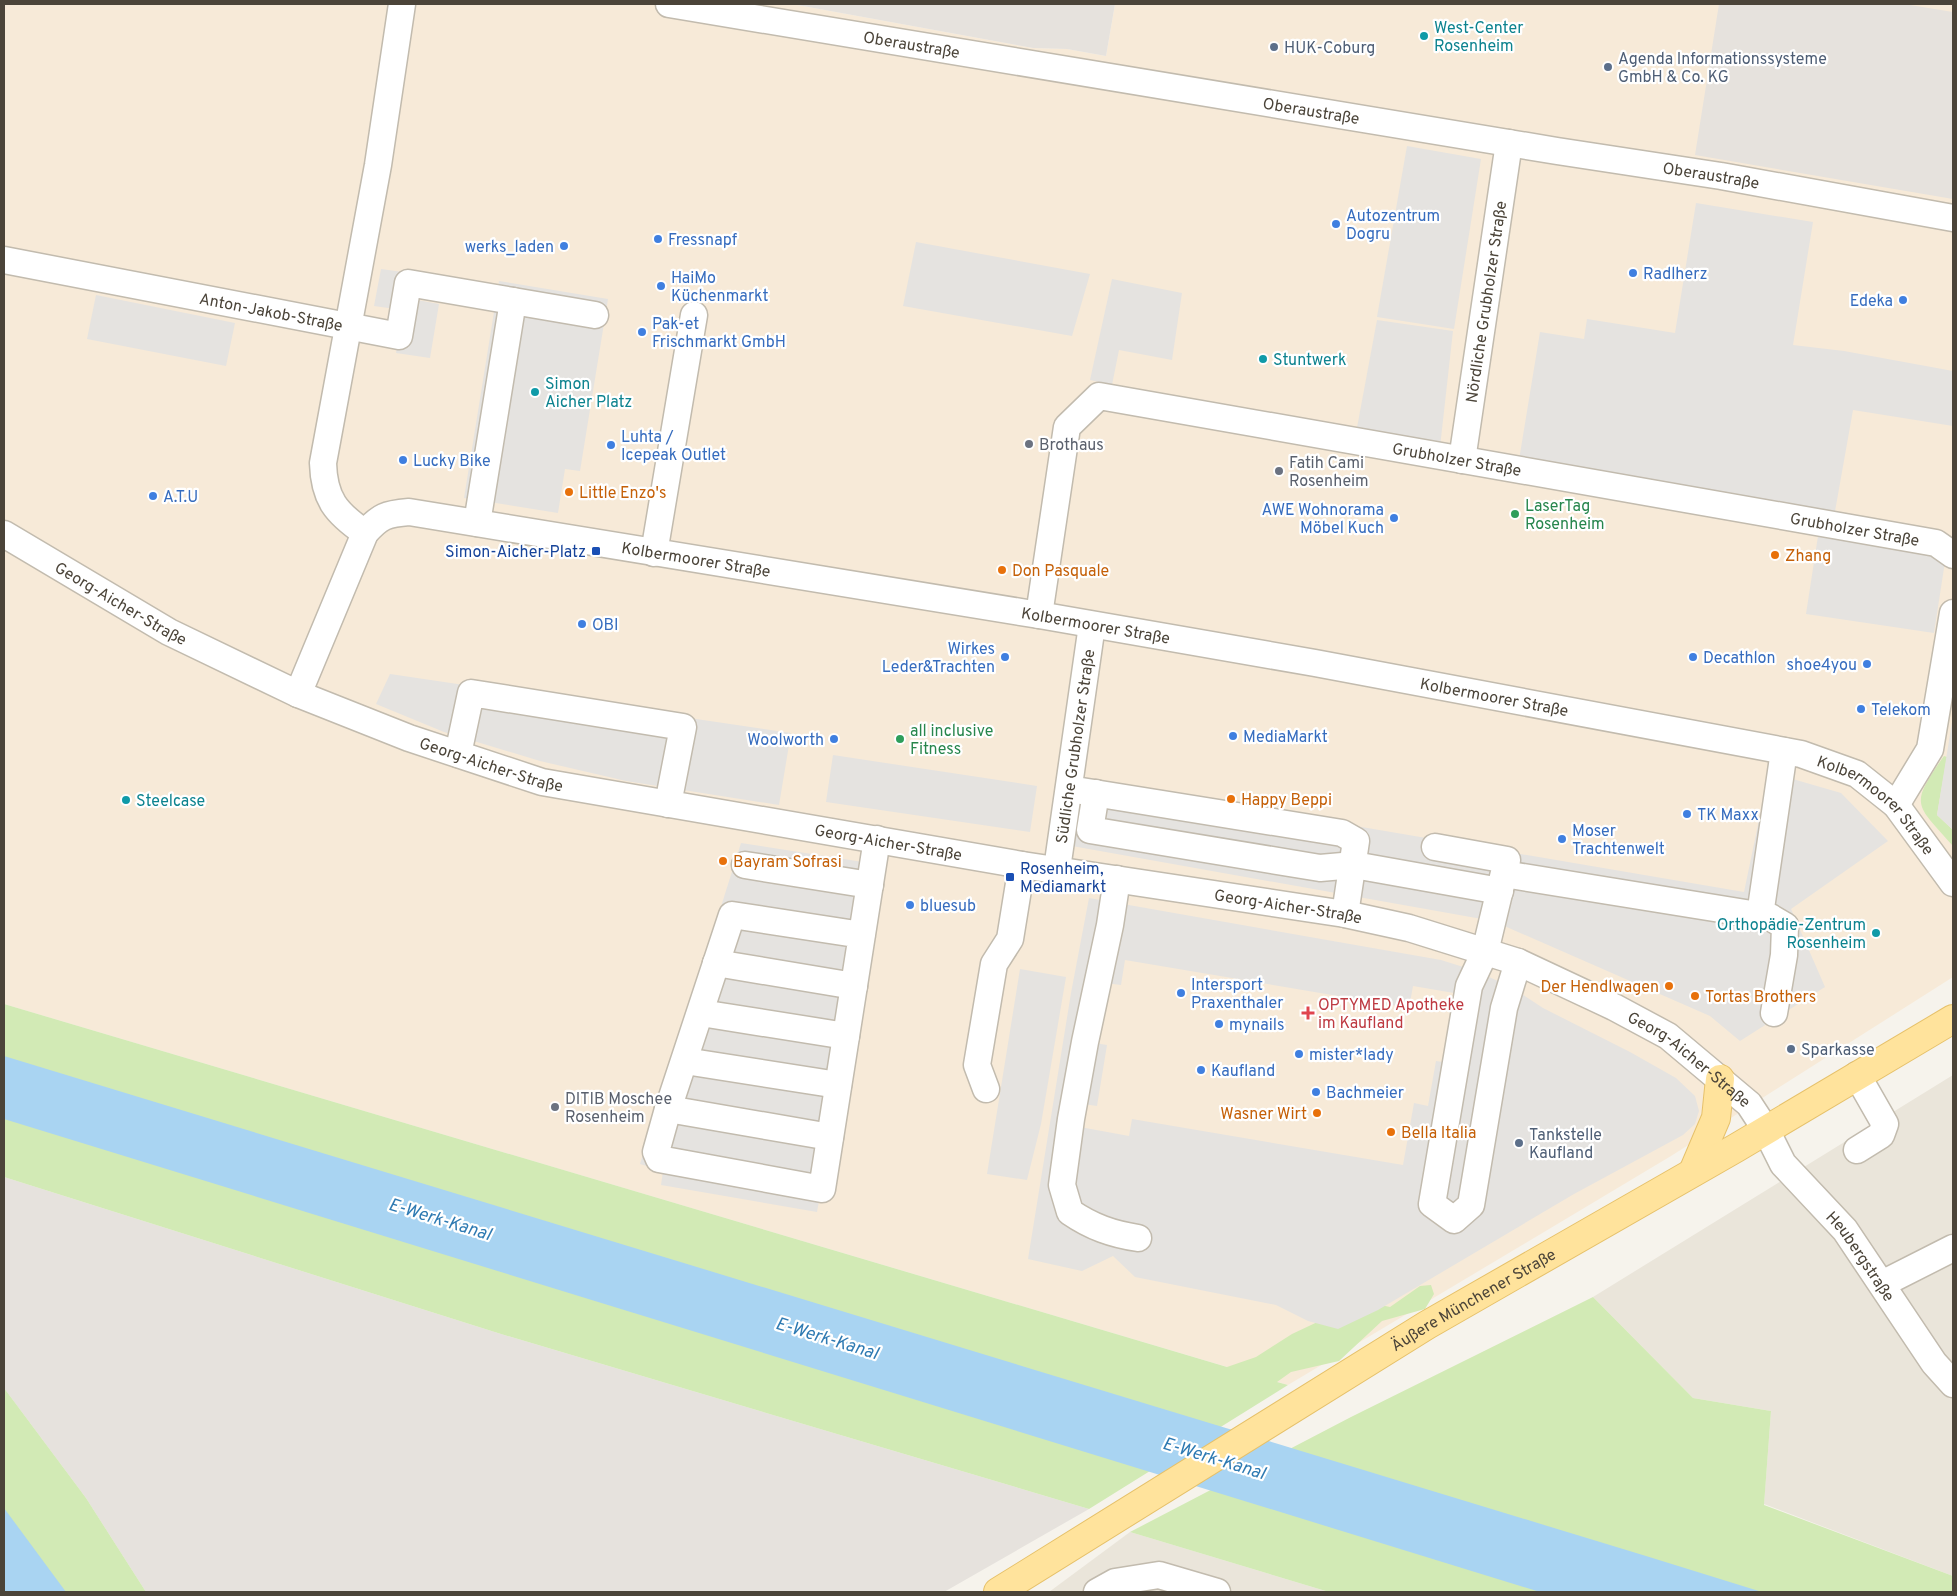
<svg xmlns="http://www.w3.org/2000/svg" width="1957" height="1596" font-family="Overpass,sans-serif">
  <rect width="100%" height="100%" fill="#f6f3ec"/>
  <g fill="#eae5da">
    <polygon points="1953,1075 1953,1576 1764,1504 1771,1411 1693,1398 1593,1297"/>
    <polygon points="1130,1532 1329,1592 1049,1592"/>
  </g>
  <polygon fill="#f7ead8" points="4,4 792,4 1033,48 1067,49 1106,56 1115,4 1953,4 1953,977 1671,1156 1288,1385 4,1004"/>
  <g fill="#e6e2dd">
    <polygon points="792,4 1115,4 1106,56 1067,49 1033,48"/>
    <polygon points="1719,4 1904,4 1953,12 1953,199 1695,155"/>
    <polygon points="4,1177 501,1334 1089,1509 944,1592 146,1592 86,1498 4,1388"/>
  </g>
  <g fill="#d2eab5">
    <path d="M 1944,756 L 1947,757 L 1937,815 L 1953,830 L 1953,846 C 1915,803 1909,806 1944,756 Z"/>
    <polygon points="4,1004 1227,1367 1256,1357 1292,1334 1362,1301 1390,1307 1420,1286 1431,1285 1434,1294 1425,1309 1382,1321 1339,1361 1291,1372 1277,1382 1288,1385 1089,1509 501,1334 4,1177"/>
    <polygon points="1593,1297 1693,1398 1771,1411 1764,1505 1953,1576 1953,1592 1329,1592 1130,1532 1351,1417"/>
    <polygon points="4,1388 86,1498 146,1592 4,1592"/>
  </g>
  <g fill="#e5e3e0" fill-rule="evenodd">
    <polygon points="1407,146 1481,159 1454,329 1377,317"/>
    <polygon points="1696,203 1813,222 1793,345 1844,351 1953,371 1953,426 1853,410 1834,517 1519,460 1540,332 1584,339 1587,319 1675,333"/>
    <polygon points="916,242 1090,274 1072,336 903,306"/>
    <polygon points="381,269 410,273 406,298 439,304 430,358 396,353 403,310 374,306"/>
    <polygon points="1112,279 1182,293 1172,360 1119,350 1112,385 1090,380"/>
    <polygon points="499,281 608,299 580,471 565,469 558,513 464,498"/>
    <polygon points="96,295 235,323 226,366 87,339"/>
    <polygon points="1377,320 1453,331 1440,447 1356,433"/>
    <polygon points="1818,536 1946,555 1934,633 1806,614"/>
    <polygon points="390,674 791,733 779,805 626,781 540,761 444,732 376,704"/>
    <polygon points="1953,716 1953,830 1937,815"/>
    <polygon points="833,755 1037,786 1030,832 826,802"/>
    <polygon points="1769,772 1841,793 1888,841 1791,909 1825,987 1740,1041 1710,1016 1493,921 1072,846 1080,791 1344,824 1744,892"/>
    <polygon points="741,843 882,865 817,1212 661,1185 663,1171 640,1164"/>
    <path d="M 1089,898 L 1441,960 L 1476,971 L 1511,987 L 1543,1008 L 1630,1052 L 1676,1078 L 1695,1096 L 1699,1111 L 1695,1124 L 1683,1135 L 1574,1194 L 1378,1310 L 1338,1329 L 1308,1321 L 1276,1305 L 1135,1277 L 1113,1256 L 1082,1271 L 1028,1259 L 1071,993 ZM 1125,960 L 1409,1008 L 1413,986 L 1454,993 L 1443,1062 L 1436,1061 L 1428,1106 L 1414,1103 L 1403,1165 L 1132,1119 L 1129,1136 L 1080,1127 L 1083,1104 L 1097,1106 L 1107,1045 L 1095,1043 L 1105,983 L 1121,985 Z"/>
    <polygon points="1020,969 1066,977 1041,1124 1027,1180 987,1174"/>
  </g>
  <g fill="#a9d4f2">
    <polygon points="4,1056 1646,1556 1762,1592 1540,1592 4,1119"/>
    <polygon points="4,1508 66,1592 4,1592"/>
  </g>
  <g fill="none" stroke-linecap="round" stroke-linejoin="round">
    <g stroke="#c2bbae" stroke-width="29">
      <g id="minor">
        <path id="s1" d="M 669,4 L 1557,151 L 1721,176 L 1953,218"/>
        <path id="s2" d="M 4,260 L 399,336 L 408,283 L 513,301"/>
        <path id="s3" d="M 1462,460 L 1509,143"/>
        <polyline points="477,523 513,301 595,315"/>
        <path d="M 365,533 C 336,513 324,499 323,463 L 378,165 L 402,4"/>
        <path id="s4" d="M 4,534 L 169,632 L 298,694 L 409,738 L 542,782 L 1022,865 L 1345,914 L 1409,928 L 1518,962 L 1614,1007 L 1668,1036 L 1749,1104 L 1766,1130 L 1783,1164 L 1845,1230 L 1934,1363 L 1953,1384"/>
        <polyline points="654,553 694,315"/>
        <path id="s5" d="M 1039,615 L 1067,427 L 1099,396 L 1936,543 L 1953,555"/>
        <path id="s6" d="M 298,694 L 365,533 C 380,516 386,514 409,512 L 1039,615 L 1315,663 L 1801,754 L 1857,774 L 1896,805 L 1953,883"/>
        <polyline points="458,754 471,693 683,727 668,804"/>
        <polyline points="1069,789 1342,833 1356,841 1345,914"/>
        <polyline points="1096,793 1090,830 1320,868 1354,865 1500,891"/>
        <polyline points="1896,805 1930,749 1953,613"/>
        <polyline points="1435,847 1507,860 1485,952 1469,986 1432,1204 1454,1220 1471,1205 1504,1008 1518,962"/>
        <polyline points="745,865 870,885"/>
        <path id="s7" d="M 1057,869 L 1092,625"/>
        <polyline points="1504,874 1770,917 1785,926 1784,955 1774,1013"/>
        <path d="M 1117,879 L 1110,925 L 1085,1042 L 1071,1119 L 1062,1185 L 1070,1212 C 1092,1227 1112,1234 1138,1238"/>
        <polyline points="1760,915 1784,751"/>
        <polyline points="862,935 732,915 668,1109 656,1152 659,1159 822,1189 877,839"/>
        <polyline points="716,963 854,986"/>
        <polyline points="701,1013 846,1036"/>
        <polyline points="685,1061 838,1085"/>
        <polyline points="1857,1075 1885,1124 1881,1135 1857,1150"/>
        <polyline points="986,1089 977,1065 994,964 1010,939 1022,865"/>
        <polyline points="668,1109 830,1137"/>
        <polyline points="1882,1284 1953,1248"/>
        <polyline points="1097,1592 1115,1582 1159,1575 1217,1592"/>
      </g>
    </g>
    <g stroke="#e6c16a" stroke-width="30">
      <g id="major">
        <polyline points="1693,1172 1716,1118 1720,1079"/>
        <path id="s8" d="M 998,1592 L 1427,1325 L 1736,1148 L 1953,1019"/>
      </g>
    </g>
    <use href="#minor" stroke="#fff" stroke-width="26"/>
    <use href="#major" stroke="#ffe39c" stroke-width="28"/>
  </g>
  <g fill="#0f9aa8" stroke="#fff" stroke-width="2">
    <circle cx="1424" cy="36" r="5"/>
    <circle cx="1263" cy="359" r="5"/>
    <circle cx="535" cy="392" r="5"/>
    <circle cx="126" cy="800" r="5"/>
    <circle cx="1876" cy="933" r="5"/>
  </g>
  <g fill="#5c6f8a" stroke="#fff" stroke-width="2">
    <circle cx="1274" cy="47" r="5"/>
    <circle cx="1608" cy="67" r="5"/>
    <circle cx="1791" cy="1049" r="5"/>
    <circle cx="1519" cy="1143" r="5"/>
  </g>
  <g fill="#3f7fe0" stroke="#fff" stroke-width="2">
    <circle cx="1336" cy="224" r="5"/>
    <circle cx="658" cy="239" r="5"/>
    <circle cx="564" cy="246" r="5"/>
    <circle cx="1633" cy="273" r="5"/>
    <circle cx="661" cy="286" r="5"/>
    <circle cx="1903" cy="300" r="5"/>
    <circle cx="642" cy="332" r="5"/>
    <circle cx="611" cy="445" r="5"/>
    <circle cx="403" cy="460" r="5"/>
    <circle cx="153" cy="496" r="5"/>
    <circle cx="1394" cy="518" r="5"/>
    <circle cx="582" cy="624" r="5"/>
    <circle cx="1005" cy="657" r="5"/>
    <circle cx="1693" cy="657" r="5"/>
    <circle cx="1867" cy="664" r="5"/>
    <circle cx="1861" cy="709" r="5"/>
    <circle cx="1233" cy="736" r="5"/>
    <circle cx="834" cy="739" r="5"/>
    <circle cx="1687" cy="814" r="5"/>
    <circle cx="1562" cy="839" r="5"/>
    <circle cx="910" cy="905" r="5"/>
    <circle cx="1181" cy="993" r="5"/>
    <circle cx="1219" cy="1024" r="5"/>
    <circle cx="1299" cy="1054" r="5"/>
    <circle cx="1201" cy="1070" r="5"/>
    <circle cx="1316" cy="1092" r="5"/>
  </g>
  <g fill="#6b7280" stroke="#fff" stroke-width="2">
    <circle cx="1029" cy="444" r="5"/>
    <circle cx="1279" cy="471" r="5"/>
    <circle cx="555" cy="1107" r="5"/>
  </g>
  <g fill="#e8710a" stroke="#fff" stroke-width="2">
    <circle cx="569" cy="492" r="5"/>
    <circle cx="1775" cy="555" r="5"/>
    <circle cx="1002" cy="570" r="5"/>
    <circle cx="1231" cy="799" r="5"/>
    <circle cx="723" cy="861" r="5"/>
    <circle cx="1669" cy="986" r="5"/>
    <circle cx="1695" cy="996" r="5"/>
    <circle cx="1317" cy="1113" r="5"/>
    <circle cx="1391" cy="1132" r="5"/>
  </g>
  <g fill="#2e9e5b" stroke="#fff" stroke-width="2">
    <circle cx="1515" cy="514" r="5"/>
    <circle cx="900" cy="739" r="5"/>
  </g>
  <g fill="#1a4fb4" stroke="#fff" stroke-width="2">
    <rect x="591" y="546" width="10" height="10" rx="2.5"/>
    <rect x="1005" y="872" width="10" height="10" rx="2.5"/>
  </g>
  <path fill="#e0444e" stroke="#fff" stroke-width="2" d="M1305.5 1005.5h5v5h5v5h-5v5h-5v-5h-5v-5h5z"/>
  <g text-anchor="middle" stroke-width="4.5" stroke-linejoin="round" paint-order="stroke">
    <g font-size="16" fill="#0d838f" stroke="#fff" text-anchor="start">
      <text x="1434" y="33">West-Center<tspan x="1434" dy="18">Rosenheim</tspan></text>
      <text x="1273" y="365">Stuntwerk</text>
      <text x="545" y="389">Simon<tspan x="545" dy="18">Aicher Platz</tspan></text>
      <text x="136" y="806">Steelcase</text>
      <text x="1866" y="930" text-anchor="end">Orthopädie-Zentrum<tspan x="1866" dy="18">Rosenheim</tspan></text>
    </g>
    <g font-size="16" fill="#4b4439" stroke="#fff">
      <text dy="6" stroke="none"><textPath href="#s1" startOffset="246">Oberaustraße</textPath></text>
      <text dy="6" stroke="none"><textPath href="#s1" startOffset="651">Oberaustraße</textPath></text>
      <text dy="6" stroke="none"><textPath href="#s1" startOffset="1056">Oberaustraße</textPath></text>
      <text dy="6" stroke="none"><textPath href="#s3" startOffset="160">Nördliche Grubholzer Straße</textPath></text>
      <text dy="6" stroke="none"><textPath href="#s2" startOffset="272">Anton-Jakob-Straße</textPath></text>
      <text dy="6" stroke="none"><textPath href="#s5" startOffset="598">Grubholzer Straße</textPath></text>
      <text dy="6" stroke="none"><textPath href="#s5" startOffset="1002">Grubholzer Straße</textPath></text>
      <text dy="6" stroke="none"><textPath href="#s6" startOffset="516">Kolbermoorer Straße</textPath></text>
      <text dy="6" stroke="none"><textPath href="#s4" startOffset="136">Georg-Aicher-Straße</textPath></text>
      <text dy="6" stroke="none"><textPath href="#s6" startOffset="921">Kolbermoorer Straße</textPath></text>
      <text dy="6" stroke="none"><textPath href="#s6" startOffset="1326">Kolbermoorer Straße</textPath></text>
      <text dy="6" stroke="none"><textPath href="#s7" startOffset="124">Südliche Grubholzer Straße</textPath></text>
      <text dy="6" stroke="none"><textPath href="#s4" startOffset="541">Georg-Aicher-Straße</textPath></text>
      <text dy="6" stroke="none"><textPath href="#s6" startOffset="1731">Kolbermoorer Straße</textPath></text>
      <text dy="6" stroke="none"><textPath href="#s4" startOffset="946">Georg-Aicher-Straße</textPath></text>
      <text dy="6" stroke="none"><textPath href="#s4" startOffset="1351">Georg-Aicher-Straße</textPath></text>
      <text dy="6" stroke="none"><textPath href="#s4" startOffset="1786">Georg-Aicher-Straße</textPath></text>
      <text dy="6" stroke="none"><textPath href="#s4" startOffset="2051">Heubergstraße</textPath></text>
      <text dy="6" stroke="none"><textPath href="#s8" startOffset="558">Äußere Münchener Straße</textPath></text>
    </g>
    <g font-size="16" fill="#4e5e75" stroke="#fff" text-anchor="start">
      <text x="1284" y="53">HUK-Coburg</text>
      <text x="1618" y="64">Agenda Informationssysteme<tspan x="1618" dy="18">GmbH &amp; Co. KG</tspan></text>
      <text x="1801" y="1055">Sparkasse</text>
      <text x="1529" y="1140">Tankstelle<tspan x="1529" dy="18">Kaufland</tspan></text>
    </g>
    <g font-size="16" fill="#366cbe" stroke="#fff" text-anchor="start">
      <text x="1346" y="221">Autozentrum<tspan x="1346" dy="18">Dogru</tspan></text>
      <text x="668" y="245">Fressnapf</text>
      <text x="554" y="252" text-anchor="end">werks_laden</text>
      <text x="1643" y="279">Radlherz</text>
      <text x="671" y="283">HaiMo<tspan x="671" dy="18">Küchenmarkt</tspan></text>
      <text x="1893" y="306" text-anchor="end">Edeka</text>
      <text x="652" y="329">Pak-et<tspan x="652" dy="18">Frischmarkt GmbH</tspan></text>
      <text x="621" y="442">Luhta /<tspan x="621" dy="18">Icepeak Outlet</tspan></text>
      <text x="413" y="466">Lucky Bike</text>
      <text x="163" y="502">A.T.U</text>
      <text x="1384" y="515" text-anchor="end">AWE Wohnorama<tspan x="1384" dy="18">Möbel Kuch</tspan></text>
      <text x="592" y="630">OBI</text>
      <text x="995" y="654" text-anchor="end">Wirkes<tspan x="995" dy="18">Leder&amp;Trachten</tspan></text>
      <text x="1703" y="663">Decathlon</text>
      <text x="1857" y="670" text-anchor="end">shoe4you</text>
      <text x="1871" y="715">Telekom</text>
      <text x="1243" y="742">MediaMarkt</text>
      <text x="824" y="745" text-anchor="end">Woolworth</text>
      <text x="1697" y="820">TK Maxx</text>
      <text x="1572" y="836">Moser<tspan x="1572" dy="18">Trachtenwelt</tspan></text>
      <text x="920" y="911">bluesub</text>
      <text x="1191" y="990">Intersport<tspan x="1191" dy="18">Praxenthaler</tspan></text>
      <text x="1229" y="1030">mynails</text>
      <text x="1309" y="1060">mister*lady</text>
      <text x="1211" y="1076">Kaufland</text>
      <text x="1326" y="1098">Bachmeier</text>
    </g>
    <g font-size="16" fill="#5b616d" stroke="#fff" text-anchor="start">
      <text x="1039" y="450">Brothaus</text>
      <text x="1289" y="468">Fatih Cami<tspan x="1289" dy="18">Rosenheim</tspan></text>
      <text x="565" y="1104">DITIB Moschee<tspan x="565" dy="18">Rosenheim</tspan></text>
    </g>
    <g font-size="16" fill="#c56008" stroke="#fff" text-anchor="start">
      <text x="579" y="498">Little Enzo's</text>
      <text x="1785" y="561">Zhang</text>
      <text x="1012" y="576">Don Pasquale</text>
      <text x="1241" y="805">Happy Beppi</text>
      <text x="733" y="867">Bayram Sofrasi</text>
      <text x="1659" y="992" text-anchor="end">Der Hendlwagen</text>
      <text x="1705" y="1002">Tortas Brothers</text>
      <text x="1307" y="1119" text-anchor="end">Wasner Wirt</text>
      <text x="1401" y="1138">Bella Italia</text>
    </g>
    <g font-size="16" fill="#27864d" stroke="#fff" text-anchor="start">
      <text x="1525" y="511">LaserTag<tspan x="1525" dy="18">Rosenheim</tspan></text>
      <text x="910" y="736">all inclusive<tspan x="910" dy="18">Fitness</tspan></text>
    </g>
    <g font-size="16" fill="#164399" stroke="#fff" text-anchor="end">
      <text x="586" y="557">Simon-Aicher-Platz</text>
      <text x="1020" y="874" text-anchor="start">Rosenheim,<tspan x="1020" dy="18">Mediamarkt</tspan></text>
    </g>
    <g font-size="16" fill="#be3a42" stroke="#fff" text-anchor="start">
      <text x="1318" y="1010">OPTYMED Apotheke<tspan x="1318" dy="18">im Kaufland</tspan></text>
    </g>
    <g font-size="18" font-style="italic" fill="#2e7ab2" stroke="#fff">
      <text transform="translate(440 1219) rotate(17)" y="6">E-Werk-Kanal</text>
      <text transform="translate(827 1338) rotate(17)" y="6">E-Werk-Kanal</text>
      <text transform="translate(1214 1458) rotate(17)" y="6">E-Werk-Kanal</text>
    </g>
  </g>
  <rect width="1957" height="1596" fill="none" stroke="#4b4439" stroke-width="10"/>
</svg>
